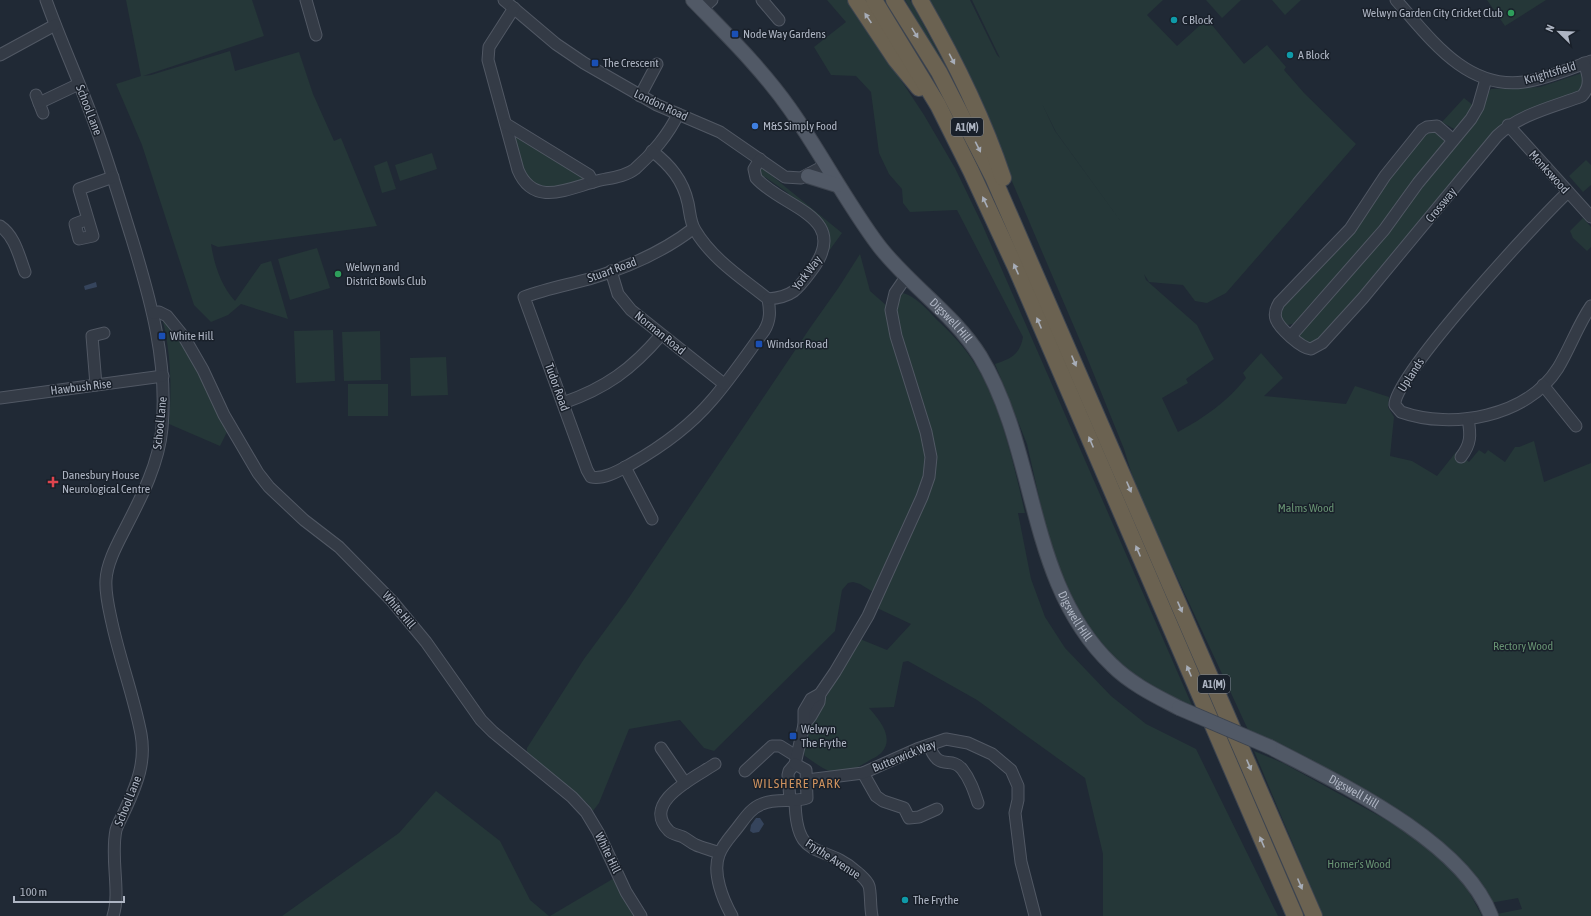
<svg xmlns="http://www.w3.org/2000/svg" width="1591" height="916" font-family="'Asap Condensed',sans-serif">
  <rect width="100%" height="100%" fill="#202935"/>
  <g fill="#253738" fill-rule="evenodd">
    <path d="M 126,0 L 252,0 L 264,36 L 143,76 L 151,75 L 230,51 L 235,71 L 299,52 L 313,94 L 334,141 L 341,138 L 377,226 L 218,247 L 211,244 C 214,264 221,286 235,301 L 261,264 L 271,261 L 288,319 L 241,304 L 228,315 L 211,322 L 194,305 L 142,145 L 116,84 L 141,76 Z"/>
    <path d="M 827,0 L 848,0 L 924,115 L 955,168 L 982,224 L 1194,710 L 1134,678 L 1096,640 L 1068,595 L 1044,532 L 1041,506 L 1027,444 L 995,364 C 1010,359 1020,355 1023,337 L 957,210 L 910,212 L 903,203 L 902,189 L 889,174 L 879,153 L 871,92 L 856,76 L 831,75 L 814,47 L 846,22 Z"/>
    <polygon points="905,0 910,0 948,70 945,70"/>
    <path d="M 924,0 L 970,0 L 997,55 L 1000,58 L 972,0 L 1163,0 L 1147,15 L 1177,46 L 1207,19 L 1244,64 L 1267,45 L 1286,67 L 1284,70 L 1304,93 L 1356,144 L 1226,293 L 1207,303 L 1195,301 L 1183,285 L 1149,282 L 1144,274 L 1146,280 L 1197,325 L 1214,359 L 1186,379 L 1188,383 L 1162,398 L 1178,432 C 1204,418 1228,401 1246,378 L 1243,373 L 1261,353 L 1283,378 L 1264,396 L 1346,404 L 1355,386 L 1389,397 L 1388,407 L 1394,417 L 1390,456 L 1412,461 L 1437,476 L 1456,452 L 1469,462 L 1479,450 L 1485,454 L 1488,450 L 1505,462 L 1515,447 L 1519,447 L 1534,441 L 1544,482 L 1591,463 L 1591,916 L 1487,916 L 1522,909 L 1518,898 L 1490,903 L 1459,863 L 1250,734 L 1137,491 L 1124,449 L 1084,350 L 976,97 ZM 1042,104 L 1056,132 L 1127,230 L 1055,131 Z"/>
    <polygon points="1206,0 1241,0 1222,18"/>
    <polygon points="1272,0 1301,0 1285,15"/>
    <polygon points="1487,0 1546,0 1505,26"/>
    <polygon points="1582,73 1584,90 1514,118 1320,342 1311,346 1298,336 1298,333 1491,89 1540,87"/>
    <polygon points="1464,98 1474,106 1461,125 1454,129 1442,122"/>
    <polygon points="1433,128 1445,138 1444,143 1381,229 1298,322 1289,325 1282,323 1277,311 1414,144"/>
    <polygon points="511,129 586,179 554,190 540,188 524,175"/>
    <polygon points="432,153 437,169 400,181 395,165"/>
    <polygon points="1586,160 1591,165 1591,185 1583,192 1569,176"/>
    <polygon points="387,161 396,189 382,193 374,166"/>
    <polygon points="760,166 842,233 826,255 827,244 789,197 788,193 765,177 762,179 758,168"/>
    <polygon points="1583,218 1591,227 1591,247 1587,251 1573,238 1570,231"/>
    <polygon points="317,248 330,288 290,300 278,259"/>
    <path d="M 860,254 L 870,291 L 887,306 L 924,440 C 926,459 925,473 919,491 L 873,592 L 860,584 L 853,582 L 848,583 L 842,590 L 835,631 L 714,751 L 704,748 L 680,720 L 629,729 L 599,803 L 593,811 L 587,803 L 527,753 L 527,748 L 584,659 L 626,602 L 810,328 L 839,287 Z"/>
    <path d="M 903,293 C 916,297 927,309 936,319 C 949,331 961,343 971,358 C 1001,401 1013,462 1025,513 L 1018,513 L 1031,579 L 1045,617 L 1065,648 L 1111,696 L 1146,724 L 1196,749 L 1278,916 L 1103,916 L 1103,854 L 1085,778 L 977,700 L 908,661 L 903,662 L 894,707 L 869,708 C 878,718 895,737 882,752 C 879,756 871,759 867,762 C 856,768 848,773 835,772 C 825,772 813,761 805,756 C 796,740 850,658 860,639 L 887,650 L 911,624 L 877,608 L 930,491 L 933,442 L 928,418 L 906,350 L 899,322 L 896,306 L 898,299 Z"/>
    <path d="M 162,317 L 174,327 L 229,428 L 220,446 L 169,424 C 172,389 171,352 162,317 Z"/>
    <polygon points="333,330 335,381 296,383 294,331"/>
    <polygon points="380,331 381,380 344,381 342,332"/>
    <polygon points="446,357 448,395 411,396 410,358"/>
    <rect x="348" y="384" width="40" height="32"/>
    <polygon points="1254,751 1283,763 1414,835 1462,879 1482,916 1323,916"/>
    <polygon points="436,791 500,841 530,900 549,916 282,916 399,833"/>
    <polygon points="616,877 636,916 550,916"/>
  </g>
  <g fill="#35445c">
    <polygon points="96,282 97,287 85,290 84,286"/>
    <polygon points="756,818 760,818 764,824 759,832 753,833 750,831 751,825"/>
  </g>
  <g fill="none" stroke-linecap="round" stroke-linejoin="round">
    <g stroke="#515864" stroke-width="13">
      <g id="minor">
        <path d="M 46,0 C 61,42 80,83 95,125 C 109,163 120,201 132,239 C 151,301 168,362 162,428 C 159,463 142,496 126,527 C 118,543 107,562 106,580 C 105,594 109,609 112,623 C 120,660 134,697 141,734 C 146,762 137,784 126,808 C 123,815 118,823 116,830 C 110,858 121,892 113,916"/>
        <polyline points="306,0 316,35"/>
        <polyline points="504,0 556,44 584,63 657,105 720,132 785,177 801,178 826,165"/>
        <polyline points="762,0 779,20"/>
        <path d="M 1396,0 C 1430,38 1466,90 1524,82 C 1546,79 1569,69 1591,61"/>
        <path d="M 514,8 L 489,47 L 488,60 L 518,170 C 534,208 569,188 597,181 C 609,178 625,177 635,169 C 651,155 669,134 678,114"/>
        <polyline points="702,9 712,0"/>
        <polyline points="0,55 55,25"/>
        <polyline points="36,95 43,113"/>
        <polyline points="640,96 657,64"/>
        <polyline points="39,103 79,84"/>
        <polyline points="506,124 589,175 593,182"/>
        <polyline points="1508,125 1591,217"/>
        <path d="M 1453,140 L 1437,126 L 1427,127 L 1422,130 L 1385,176 L 1350,229 L 1279,303 C 1276,308 1274,313 1276,319 C 1279,328 1301,348 1311,349 L 1322,343 L 1363,298 L 1497,136 C 1520,114 1553,107 1582,96 C 1591,86 1589,76 1584,63"/>
        <path d="M 652,151 C 670,165 683,180 688,203 C 690,212 690,222 695,230 C 712,259 742,278 768,299 C 770,310 771,320 764,331 C 747,354 731,378 712,400 C 690,426 661,447 631,464 C 620,470 604,480 591,477 L 587,470 L 524,297 C 545,289 567,285 589,279 C 626,268 663,252 694,228"/>
        <path d="M 760,159 L 754,169 L 756,178 C 782,208 852,216 812,270 C 798,289 793,297 768,299"/>
        <path d="M 1568,192 C 1541,217 1392,378 1395,405 L 1401,412 C 1452,430 1527,417 1558,368 C 1570,348 1578,325 1591,306"/>
        <polyline points="88,219 75,224 79,239 93,236 79,189 113,177"/>
        <path d="M 0,226 C 15,236 19,256 25,272"/>
        <polyline points="611,271 618,294 631,310 724,384"/>
        <polyline points="153,313 159,312 167,316 184,337 203,370 224,415 258,473 269,487 304,520 339,547 392,601 426,642 481,720 493,732 572,797 586,812 598,832 626,892 641,916"/>
        <polyline points="1291,336 1384,230 1418,183 1471,119 1478,107 1486,79"/>
        <polyline points="96,385 92,336 104,333"/>
        <polyline points="1543,385 1576,426"/>
        <polyline points="0,398 163,376"/>
        <path d="M 563,403 C 606,388 632,369 661,335"/>
        <path d="M 1461,457 C 1471,444 1471,435 1468,419"/>
        <polyline points="625,467 652,519"/>
        <polyline points="804,725 811,716 819,702 820,694 835,672 868,616 922,497 929,477 931,457 926,432 896,336 891,310 895,293 906,277"/>
        <path d="M 929,745 C 939,773 950,755 962,769 C 970,779 974,791 978,803"/>
        <polyline points="661,748 685,783"/>
        <path d="M 715,764 C 696,777 640,802 669,831 C 672,834 678,835 683,837 C 687,839 691,843 696,845 C 703,848 712,850 719,853"/>
        <polyline points="745,771 772,746 780,746 796,756"/>
        <polyline points="863,773 876,796 883,801 904,808 909,818 919,817 937,809"/>
        <polyline points="807,780 863,773 917,749 946,739 968,743 992,754 1011,770 1018,786 1018,800 1015,813 1021,862 1035,916"/>
        <polyline points="790,800 788,775 789,771 795,764 804,725 804,711 811,699 820,694"/>
        <path d="M 795,800 C 796,864 822,841 857,872 C 861,876 867,880 869,886 C 871,892 870,907 872,916"/>
        <path d="M 732,916 C 723,900 712,873 719,855 C 722,845 732,835 738,827 C 745,818 751,808 762,804 C 776,798 793,803 807,798 L 806,770 L 795,764"/>
      </g>
    </g>
    <g stroke="#3d444f" stroke-width="16">
      <g id="major">
        <path id="s1" d="M 693,0 C 727,35 762,69 790,109 C 821,153 846,202 879,246 C 909,285 954,314 980,356 C 1039,454 1026,583 1112,665 C 1131,684 1156,696 1179,708"/>
        <polyline points="808,176 837,185"/>
        <path id="s2" d="M 1270,747 C 1339,783 1463,841 1491,916"/>
      </g>
    </g>
    <g stroke="#3e4550" stroke-width="18">
      <g id="highway">
        <polyline points="856,0 896,60 919,88"/>
        <polyline points="874,0 938,105 971,171 1016,268 1295,916"/>
        <polyline points="894,0 939,72 993,177 1314,916"/>
        <path d="M 920,0 C 953,57 982,115 1003,178"/>
      </g>
    </g>
    <use href="#minor" stroke="#343b46" stroke-width="11"/>
    <use href="#major" stroke="#515966" stroke-width="14"/>
    <use href="#highway" stroke="#6b6251" stroke-width="16"/>
    <g stroke="#3d444f" stroke-width="16" stroke-linecap="butt">
      <polyline id="major-bridge" points="1179,708 1270,747"/>
    </g>
    <use href="#major-bridge" stroke="#515966" stroke-width="14"/>
  </g>
  <defs><path id="oneway-solid" d="M-6-.8H1V-3.2L6.5 0L1 3.2V.8H-6Z"/></defs>
  <g fill="#a7adb8">
    <use href="#oneway-solid" transform="translate(868 18) rotate(-124)"/>
    <use href="#oneway-solid" transform="translate(915 33) rotate(58)"/>
    <use href="#oneway-solid" transform="translate(952 59) rotate(62)"/>
    <use href="#oneway-solid" transform="translate(978 147) rotate(63)"/>
    <use href="#oneway-solid" transform="translate(985 202) rotate(-115)"/>
    <use href="#oneway-solid" transform="translate(1016 269) rotate(-114)"/>
    <use href="#oneway-solid" transform="translate(1039 323) rotate(-113)"/>
    <use href="#oneway-solid" transform="translate(1074 361) rotate(67)"/>
    <use href="#oneway-solid" transform="translate(1091 442) rotate(-113)"/>
    <use href="#oneway-solid" transform="translate(1129 487) rotate(67)"/>
    <use href="#oneway-solid" transform="translate(1138 551) rotate(-113)"/>
    <use href="#oneway-solid" transform="translate(1180 607) rotate(66)"/>
    <use href="#oneway-solid" transform="translate(1189 671) rotate(-113)"/>
    <use href="#oneway-solid" transform="translate(1249 765) rotate(67)"/>
    <use href="#oneway-solid" transform="translate(1262 842) rotate(-113)"/>
    <use href="#oneway-solid" transform="translate(1300 884) rotate(67)"/>
  </g>
  <g fill="#2e9e5b" stroke="#19202a" stroke-width="1.5">
    <circle cx="1511" cy="13" r="4"/>
    <circle cx="338" cy="274" r="4"/>
  </g>
  <g fill="#0f9aa8" stroke="#19202a" stroke-width="1.5">
    <circle cx="1174" cy="20" r="4"/>
    <circle cx="1290" cy="55" r="4"/>
    <circle cx="905" cy="900" r="4"/>
  </g>
  <g fill="#1a4fb4" stroke="#19202a" stroke-width="1.5">
    <rect x="731" y="30" width="8" height="8" rx="2"/>
    <rect x="591" y="59" width="8" height="8" rx="2"/>
    <rect x="158" y="332" width="8" height="8" rx="2"/>
    <rect x="755" y="340" width="8" height="8" rx="2"/>
    <rect x="789" y="732" width="8" height="8" rx="2"/>
  </g>
  <circle fill="#3f7fe0" stroke="#19202a" stroke-width="1.5" cx="755" cy="126" r="4"/>
  <path fill="#e0444e" stroke="#19202a" stroke-width="1.5" d="M51 476h4v4h4v4h-4v4h-4v-4h-4v-4h4z"/>
  <g text-anchor="middle" stroke-width="3" stroke-linejoin="round" paint-order="stroke">
    <g fill="#19202a" stroke="#818895" stroke-width="1">
      <rect x="951" y="118" width="32" height="18" rx="3"/>
      <rect x="1198" y="675" width="32" height="18" rx="3"/>
    </g>
    <g font-size="11" font-weight="bold" fill="#aeb5c3">
      <text x="967" y="131">A1(M)</text>
      <text x="1214" y="688">A1(M)</text>
    </g>
    <g font-size="12" fill="#aeb5c3" stroke="#19202a" text-anchor="start">
      <text x="1503" y="17" text-anchor="end">Welwyn Garden City Cricket Club</text>
      <text x="1182" y="24">C Block</text>
      <text x="743" y="38">Node Way Gardens</text>
      <text x="1298" y="59">A Block</text>
      <text x="603" y="67">The Crescent</text>
      <text x="763" y="130">M&amp;S Simply Food</text>
      <text x="346" y="271">Welwyn and<tspan x="346" dy="14">District Bowls Club</tspan></text>
      <text x="170" y="340">White Hill</text>
      <text x="767" y="348">Windsor Road</text>
      <text x="62" y="479">Danesbury House<tspan x="62" dy="14">Neurological Centre</tspan></text>
      <text x="801" y="733">Welwyn<tspan x="801" dy="14">The Frythe</tspan></text>
      <text x="913" y="904">The Frythe</text>
    </g>
    <g font-size="12" fill="#aeb5c3" stroke="#19202a">
      <text transform="translate(1550 73) rotate(-16)" y="4">Knightsfield</text>
      <text transform="translate(661 105) rotate(25)" y="4">London Road</text>
      <text transform="translate(89 110) rotate(69)" y="4">School Lane</text>
      <text transform="translate(1549 172) rotate(48)" y="4">Monkswood</text>
      <text transform="translate(1441 205) rotate(-51)" y="4">Crossway</text>
      <text transform="translate(612 270) rotate(-20)" y="4">Stuart Road</text>
      <text transform="translate(807 273) rotate(-53)" y="4">York Way</text>
      <text dy="4" stroke="none"><textPath href="#s1" startOffset="413">Digswell Hill</textPath></text>
      <text transform="translate(660 333) rotate(39)" y="4">Norman Road</text>
      <text transform="translate(1411 375) rotate(-57)" y="4">Uplands</text>
      <text transform="translate(81 387) rotate(-7)" y="4">Hawbush Rise</text>
      <text transform="translate(557 387) rotate(70)" y="4">Tudor Road</text>
      <text transform="translate(160 423) rotate(-84)" y="4">School Lane</text>
      <text transform="translate(399 610) rotate(50)" y="4">White Hill</text>
      <text dy="4" stroke="none"><textPath href="#s1" startOffset="737">Digswell Hill</textPath></text>
      <text transform="translate(904 756) rotate(-22)" y="4">Butterwick Way</text>
      <text dy="4" stroke="none"><textPath href="#s2" startOffset="95">Digswell Hill</textPath></text>
      <text transform="translate(128 801) rotate(-68)" y="4">School Lane</text>
      <text transform="translate(608 853) rotate(64)" y="4">White Hill</text>
      <text transform="translate(833 859) rotate(33)" y="4">Frythe Avenue</text>
    </g>
    <g font-size="12" fill="#679272" stroke="#19202a">
      <text x="1306" y="512">Malms Wood</text>
      <text x="1523" y="650">Rectory Wood</text>
      <text x="1359" y="868">Homer's Wood</text>
    </g>
    <g font-size="13" letter-spacing="1" fill="#cd915e" stroke="#19202a">
      <text x="797" y="788">WILSHERE PARK</text>
    </g>
  </g>
  <g transform="translate(1559 32) rotate(293)" stroke="#19202a" stroke-width="3" paint-order="stroke">
  <path d="M0-3L7 15L0 10L-7 15Z" fill="#aeb5c3"/>
  <text y="-6" font-size="11" font-weight="bold" text-anchor="middle" fill="#aeb5c3">N</text>
  </g>
  <path d="M14 896v6h110v-6" fill="none" stroke="#aeb5c3" stroke-width="2"/>
  <text x="20" y="896" font-size="12" fill="#aeb5c3" stroke="#19202a" stroke-width="3" paint-order="stroke">100 m</text>
</svg>
